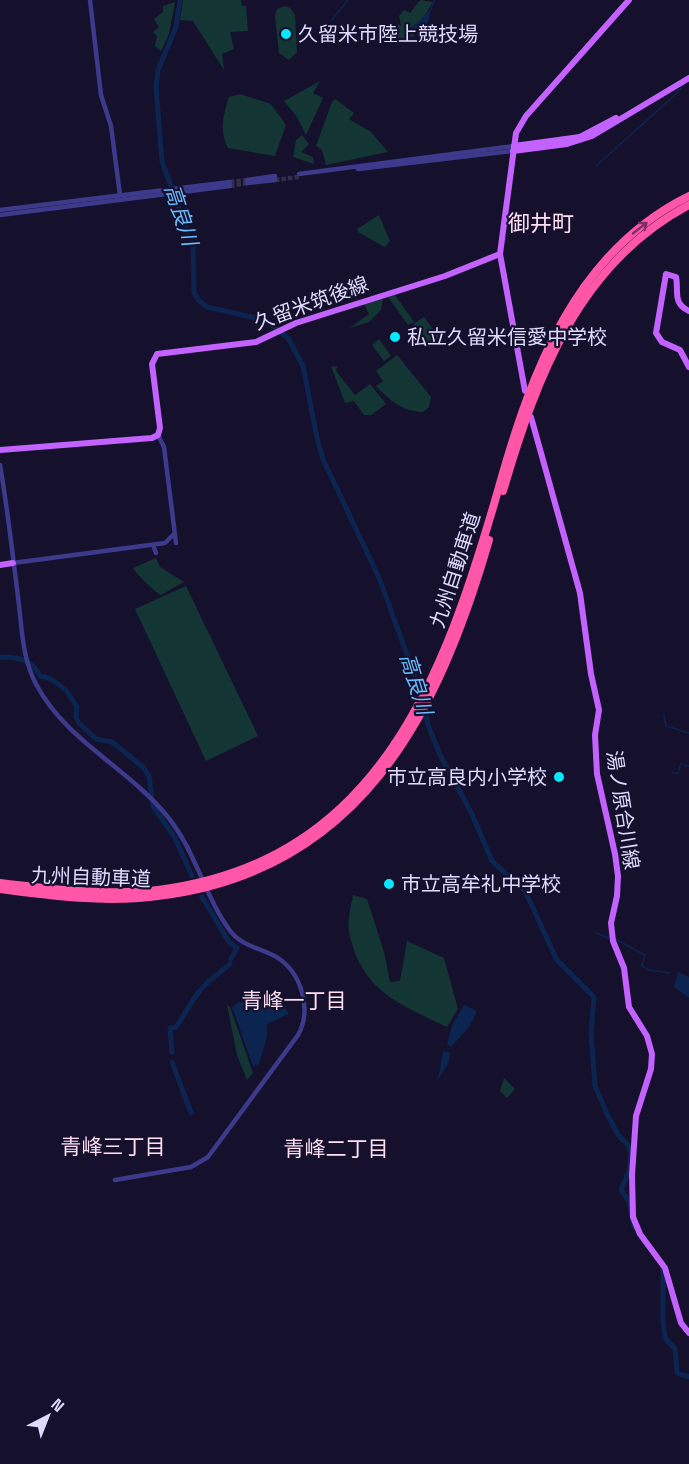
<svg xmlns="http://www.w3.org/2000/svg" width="689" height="1464" font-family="'Space Grotesk','Noto Sans JP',sans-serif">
  <rect width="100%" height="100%" fill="#15102c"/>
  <g fill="#133635">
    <polygon points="183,0 241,0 242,6 246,6 248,31 230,32 234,49 222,54 224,70 193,21 180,20"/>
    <polygon points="420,0 433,2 423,18 408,30 415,36 389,40 391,36 388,29 390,24 401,25 399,16 404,10 410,13"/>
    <polygon points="175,2 169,34 161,51 155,46 157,36 153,32 159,27 154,19 163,12 163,6"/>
    <polygon points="285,6 290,8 295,15 297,52 289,60 279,53 275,16 277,9"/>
    <polygon points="320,81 313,93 323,98 306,135 297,117 284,101"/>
    <path d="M 240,94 L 271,104 L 286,125 L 275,156 L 228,148 C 219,130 223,116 229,97 Z"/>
    <polygon points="335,99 354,113 349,119 371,132 388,152 326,165 322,150 316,146 332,102"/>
    <polygon points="302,135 309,144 301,152 313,157 314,164 293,157 296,140"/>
    <polygon points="379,215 390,241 385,247 358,232 357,229"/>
    <polygon points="395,295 414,322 408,325 388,297"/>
    <polygon points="380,298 383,299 381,310 369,322 350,328 369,314 364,304"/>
    <polygon points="424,317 441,340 430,348 413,324"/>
    <polygon points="379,339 391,356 384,361 372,345"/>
    <path d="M 397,355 L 431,397 L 429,407 L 423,412 C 401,411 391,401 376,386 L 383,381 L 376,371 Z"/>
    <polygon points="331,366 337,367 336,371 355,395 370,384 386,404 371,415 364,415 354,401 345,403"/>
    <path d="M 156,558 L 160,567 L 184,582 L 161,595 C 155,592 137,575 133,568 Z"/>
    <polygon points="186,586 258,736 206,761 135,609"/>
    <path d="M 353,895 L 367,899 L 384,952 L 390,982 L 400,981 L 407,941 L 444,958 L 458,1009 L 447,1027 C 399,1004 361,991 349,932 C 347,921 351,906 353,895 Z"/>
    <polygon points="227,1005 230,1007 253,1073 247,1080 237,1055"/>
    <polygon points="504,1078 515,1089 507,1098 500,1091"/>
  </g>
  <g fill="#0b2550">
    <polygon points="431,9 428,22 417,35 413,33 412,28"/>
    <polygon points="678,972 689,977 689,998 674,987"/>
    <polygon points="270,1001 285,1007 289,1014 267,1024 267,1037 259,1064 253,1066 232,1007 240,1002"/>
    <polygon points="464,1005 477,1011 470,1026 451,1047 447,1044 453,1023"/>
    <polygon points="443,1051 450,1053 448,1064 438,1080"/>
  </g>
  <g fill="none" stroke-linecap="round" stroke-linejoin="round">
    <g stroke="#0b2550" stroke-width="1.5">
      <polyline points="431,9 434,0"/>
      <polyline points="332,20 348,0"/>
      <polyline points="596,166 677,93 685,83"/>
      <polyline points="664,715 666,726 689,733"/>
      <polyline points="672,773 678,773 681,764 689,766"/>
      <polyline points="596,933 609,938"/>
      <polyline points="615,939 645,955 642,966 648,970 669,973"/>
    </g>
    <g stroke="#0b2550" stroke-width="5">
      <polyline points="180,0 176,27 158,70 156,88 162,161 193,247 194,292 198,300 207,307 265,320 288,338 303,366 317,438 323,459 380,580 422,696"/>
      <path d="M 0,657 C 17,657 32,659 40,676 L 51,679 L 66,690 L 77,707 L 76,717 L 79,723 L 96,739 L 112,742 L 143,767 L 149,776 L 153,806 L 175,838 L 192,876"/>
      <polyline points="424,705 428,725 441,757 471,812 492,861 525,891 557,960 594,997 591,1033 595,1086 608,1116 618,1135 628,1145 631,1153 629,1171 621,1190 629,1201 634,1227"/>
      <polyline points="202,897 229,942 237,948"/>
      <polyline points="231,959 235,951"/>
      <polyline points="220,972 230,964"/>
      <path d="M 172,1052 L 170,1028 L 176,1027 C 191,1005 195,991 218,974"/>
      <polyline points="172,1062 191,1113"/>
      <polyline points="663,1268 663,1322 665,1338 675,1349 677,1373 689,1377"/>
    </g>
    <g stroke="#332e4c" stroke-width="4.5" stroke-dasharray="4.5 2" stroke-linecap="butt">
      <polyline points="275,180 299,177"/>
      <polyline points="230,182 247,180"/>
      <polyline points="230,186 247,183"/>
    </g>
    <g stroke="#3d3a8c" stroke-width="4.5">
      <polyline points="90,0 101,95 111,126 120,195"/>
      <polyline points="358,169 513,151"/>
      <polyline points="299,174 514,146"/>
      <polyline points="247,180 275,176"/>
      <polyline points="247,183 275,180"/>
      <polyline points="0,210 230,182"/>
      <polyline points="0,215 230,186"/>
      <polyline points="158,435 164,447 176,543"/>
      <path d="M 0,465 C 8,511 13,558 19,605 C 22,632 23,660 36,684 C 65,740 128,768 167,816 C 196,851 205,898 231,932 C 243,947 262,948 278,958 C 302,974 312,1010 298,1035 L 208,1157 L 191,1167 L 115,1180"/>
      <polyline points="153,545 156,553"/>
      <polyline points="13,563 165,543 173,535"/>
    </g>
    <g stroke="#c362ff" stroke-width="6">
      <polyline points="514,146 580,137 616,118"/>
      <polyline points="513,151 567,144 592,136 689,78"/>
      <path d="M 689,311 C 672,303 679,291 676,277 L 666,274 L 656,333 L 662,342 L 680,350 L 689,367"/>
      <polyline points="525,391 500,254 516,133 526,116 629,0"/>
      <polyline points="531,417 580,593 591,674 599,710 595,735 597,774 615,854 618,876 617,896 611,923 613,941 624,968 629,1007 647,1036 652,1054 651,1069 636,1116 632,1175 633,1217 640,1234 665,1268 681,1323 689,1333"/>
      <polyline points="0,450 152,438 158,435 160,428 152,364 157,354 256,342 296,323 445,276 500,254"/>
      <polyline points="0,565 13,563"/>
    </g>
    <g stroke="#ff56a8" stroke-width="8">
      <path d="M 503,491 C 536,378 579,263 689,205"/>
      <path d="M 0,883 C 52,889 105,896 158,890 C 380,862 445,675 499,487 C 531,373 575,252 689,196"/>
      <path d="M 0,889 C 52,896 106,903 158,896 C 359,872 438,716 489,540"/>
    </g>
  </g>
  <defs><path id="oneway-shaft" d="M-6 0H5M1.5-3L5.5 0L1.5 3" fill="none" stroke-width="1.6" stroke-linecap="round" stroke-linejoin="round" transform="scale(1.5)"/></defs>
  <use stroke="#7e3064" href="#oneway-shaft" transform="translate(640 228) rotate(-38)"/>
  <g fill="#07e8ff" stroke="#15102c" stroke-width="2">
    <circle cx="286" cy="34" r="6"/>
    <circle cx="395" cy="337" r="6"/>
    <circle cx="559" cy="777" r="6"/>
    <circle cx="389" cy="884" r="6"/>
  </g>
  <g text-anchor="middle" stroke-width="4.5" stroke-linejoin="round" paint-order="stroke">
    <g font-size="20" fill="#dfdbff" stroke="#15102c" text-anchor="start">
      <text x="298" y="41">久留米市陸上競技場</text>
      <text x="407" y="344">私立久留米信愛中学校</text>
      <text x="547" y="784" text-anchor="end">市立高良内小学校</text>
      <text x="401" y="891">市立高牟礼中学校</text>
    </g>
    <g font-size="20" fill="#dfdbff" stroke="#15102c">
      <text transform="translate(311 303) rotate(-20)" y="7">久留米筑後線</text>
      <text transform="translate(455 570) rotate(-72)" y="7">九州自動車道</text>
      <text transform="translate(623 810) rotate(81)" y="7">湯ノ原合川線</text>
      <text transform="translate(91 877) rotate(2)" y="7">九州自動車道</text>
    </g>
    <g font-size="21" font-style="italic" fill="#69bbff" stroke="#15102c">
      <text transform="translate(181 215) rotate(72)" y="7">高良川</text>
      <text transform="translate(416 684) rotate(73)" y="7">高良川</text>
    </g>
    <g font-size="21" fill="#ffddf3" stroke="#15102c">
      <text x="294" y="1008">青峰一丁目</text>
      <text x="113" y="1154">青峰三丁目</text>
      <text x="336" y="1156">青峰二丁目</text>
    </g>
    <g font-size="22" fill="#ffddf3" stroke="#15102c">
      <text x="541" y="231">御井町</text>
    </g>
  </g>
  <g transform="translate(48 1416) rotate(42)" stroke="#15102c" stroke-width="4.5" paint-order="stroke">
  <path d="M0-4.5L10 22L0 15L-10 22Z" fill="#dfdbff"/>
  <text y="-9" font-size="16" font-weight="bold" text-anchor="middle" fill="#dfdbff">N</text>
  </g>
</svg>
